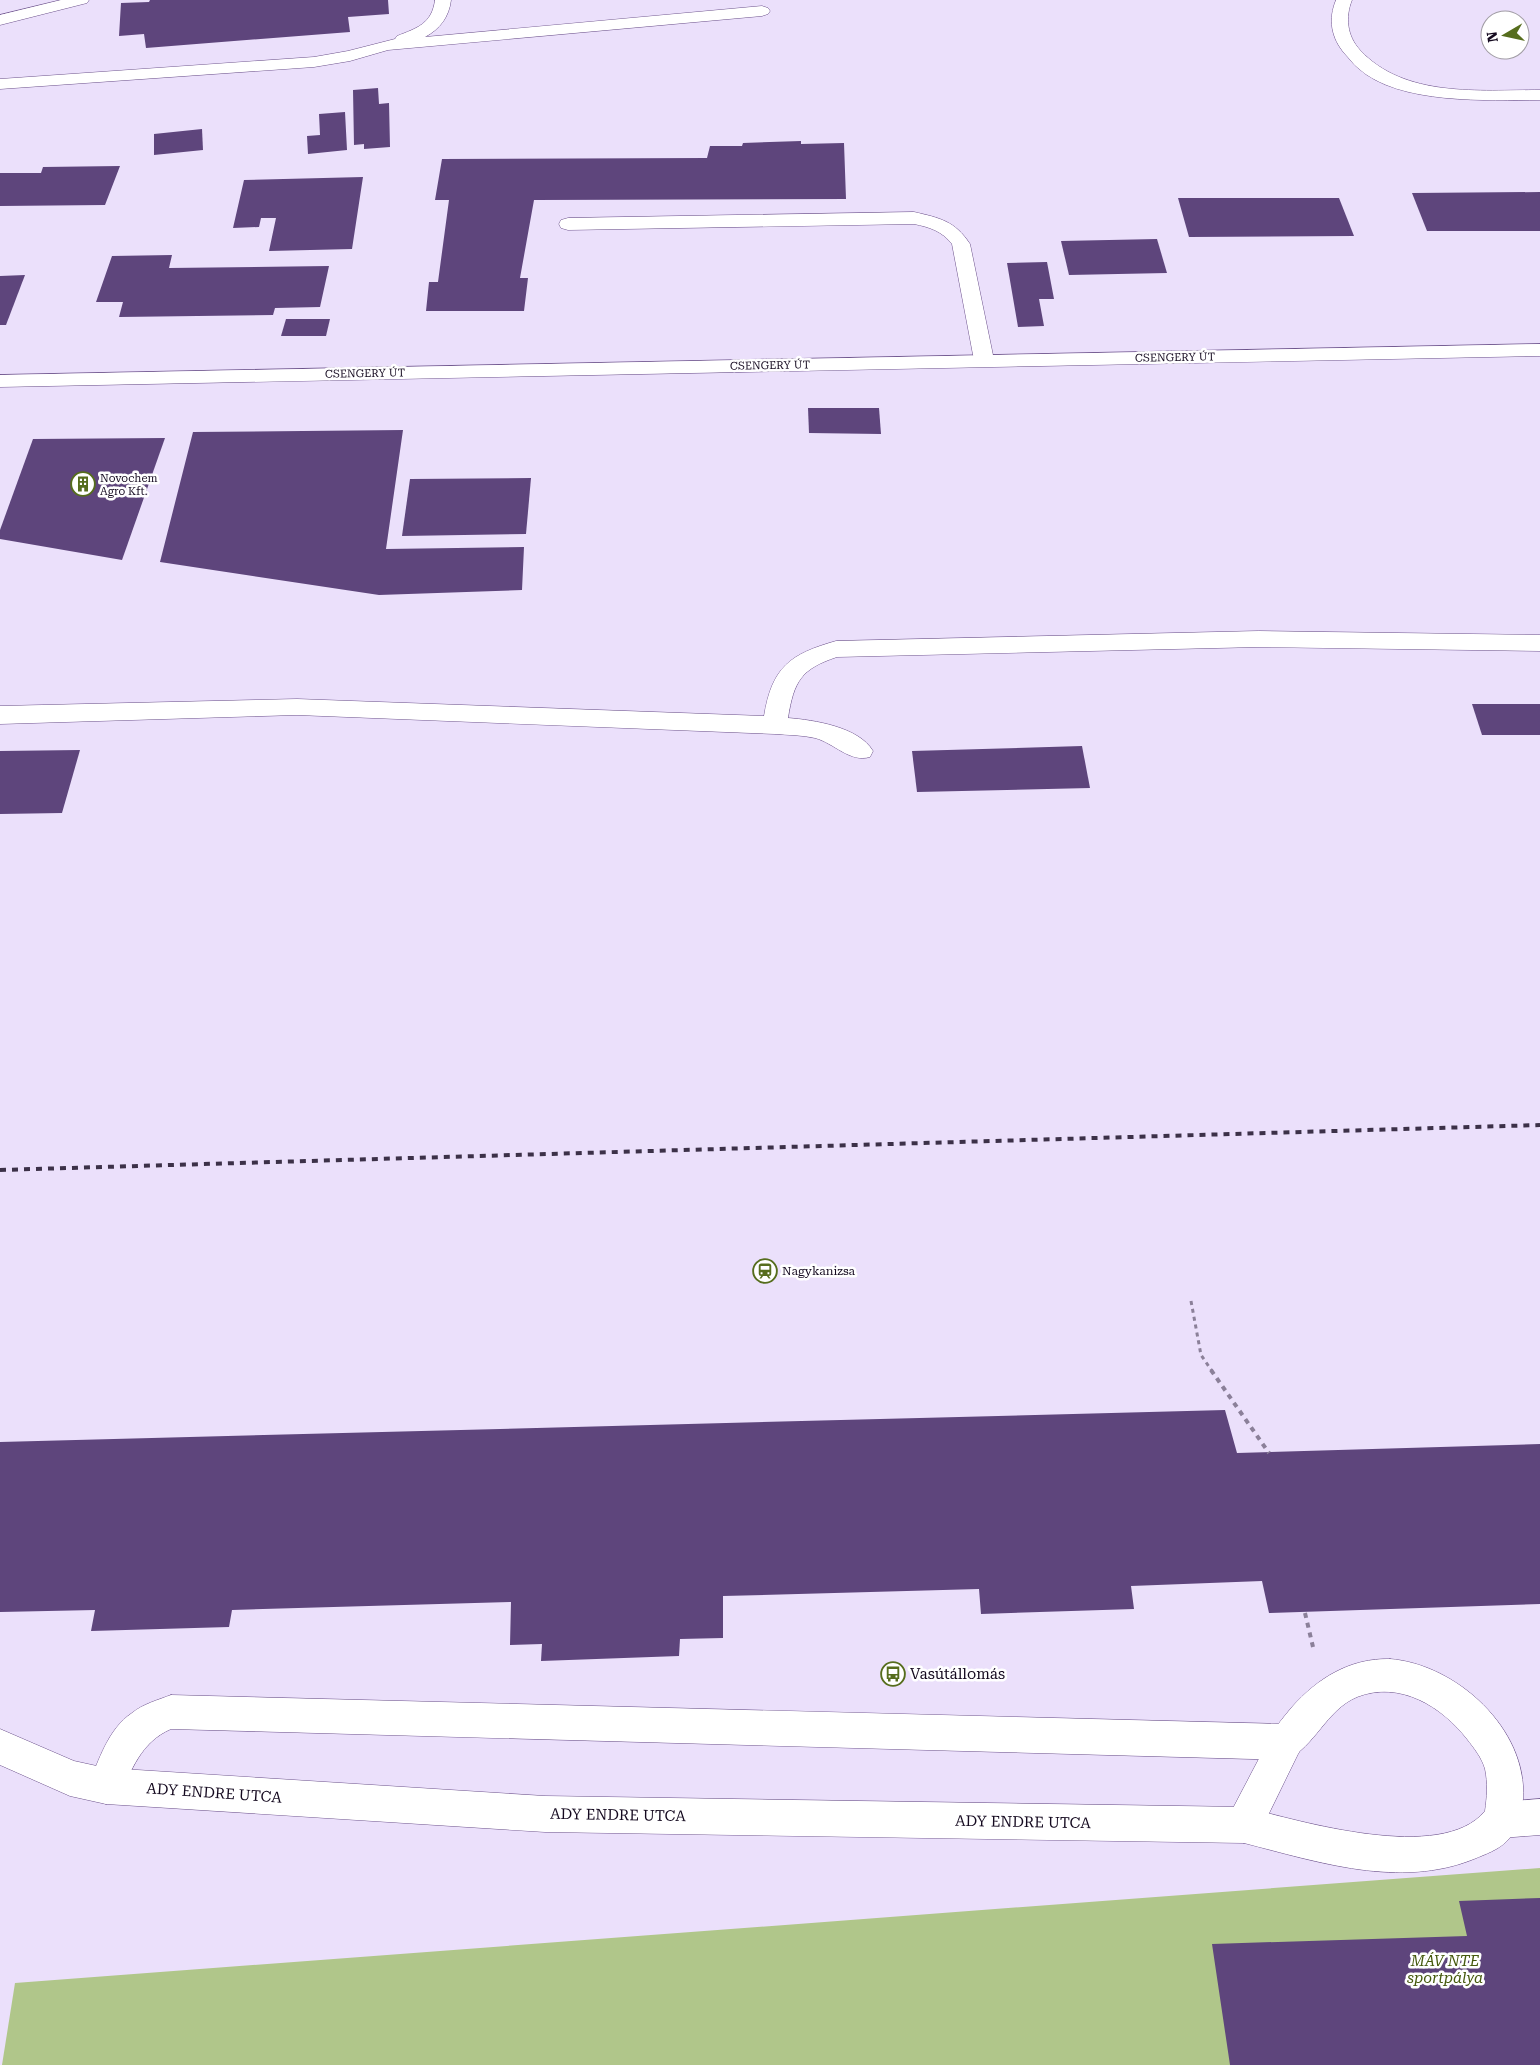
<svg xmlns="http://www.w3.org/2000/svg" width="1540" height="2065" font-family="'Roboto Serif',serif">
  <rect width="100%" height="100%" fill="#ebe0fb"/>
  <polygon fill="#b0c68a" points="1540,1868 1540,2065 2,2065 15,1983"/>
  <g fill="#5e457c">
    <polygon points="150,0 388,0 389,14 348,17 350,32 146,48 144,34 119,36 121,3 149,2"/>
    <polygon points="378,88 379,104 389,103 390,147 364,149 364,144 354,145 353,90"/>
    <polygon points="345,112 347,150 308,154 307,136 320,135 319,114"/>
    <polygon points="202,129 203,150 154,155 154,134"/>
    <polygon points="801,141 801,144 844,143 846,199 534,200 520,278 528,278 524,311 426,311 429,282 438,282 449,200 435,200 442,159 707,158 710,146 742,146 743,143"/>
    <polygon points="120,166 105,205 0,206 0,173 41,173 43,167"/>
    <polygon points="363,177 352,249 269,251 276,218 261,218 259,227 233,228 244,180"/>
    <polygon points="1540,192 1540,231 1427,231 1412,193"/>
    <polygon points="1178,198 1339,198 1354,236 1189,237"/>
    <polygon points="1157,239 1167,273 1069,275 1061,241"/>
    <polygon points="172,255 169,268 329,266 320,307 275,308 273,315 119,317 123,302 96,302 112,256"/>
    <polygon points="1047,262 1054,299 1039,299 1044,326 1018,327 1007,263"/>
    <polygon points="25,275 6,325 0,325 0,276"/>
    <polygon points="286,319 330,319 326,336 281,336"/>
    <polygon points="808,408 879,408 881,434 809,433"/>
    <polygon points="403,430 386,549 524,547 522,590 379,595 160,562 193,432"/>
    <polygon points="165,438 122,560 0,539 0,530 33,439"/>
    <polygon points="531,478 526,534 402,536 410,479"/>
    <polygon points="1472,704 1540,704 1540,735 1482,735"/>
    <polygon points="1082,746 1090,788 917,792 912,751"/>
    <polygon points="80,750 62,813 0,814 0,751"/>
    <polygon points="1225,1410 1237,1453 1540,1444 1540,1604 1269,1613 1262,1581 1131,1586 1134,1609 981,1614 979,1589 723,1596 723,1638 680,1639 679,1656 541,1661 542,1644 510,1645 511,1602 232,1610 229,1627 91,1631 95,1610 0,1612 0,1442"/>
    <polygon points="1540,1898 1540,2065 1230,2065 1212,1944 1467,1936 1459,1901"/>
  </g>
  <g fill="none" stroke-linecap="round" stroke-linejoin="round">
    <g stroke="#6c528b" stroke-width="1">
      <g id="service">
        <polygon points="61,0 89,0 87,3 0,25 0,15"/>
        <path d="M 435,0 L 451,0 C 449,17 440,29 425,37 L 762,6 L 768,8 L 770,11 L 768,14 L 762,16 L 388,50 L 350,61 L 314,67 L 0,89 L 0,79 L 314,57 L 348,51 L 395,39 L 397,36 C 417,28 432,24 435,0 Z"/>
        <path d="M 1336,0 L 1352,0 C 1345,17 1347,36 1360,50 C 1404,98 1480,90 1540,90 L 1540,100 C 1488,100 1399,105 1358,68 C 1353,64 1349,58 1345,54 C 1331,38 1328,19 1336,0 Z"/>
        <path d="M 914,212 C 940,218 955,221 970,244 L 994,360 L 991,364 L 984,366 L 977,364 L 974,360 L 952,244 C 942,231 929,227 914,224 L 568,230 L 561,228 L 559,224 L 561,220 L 568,218 Z"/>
        <path d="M 1259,631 L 1540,635 L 1540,651 L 1259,647 L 837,657 C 801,669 794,681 788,718 C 814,720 859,727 873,751 L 870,757 C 850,763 834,743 815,738 C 802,735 788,735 775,734 L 297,715 L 0,724 L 0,706 L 297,699 L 764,716 C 772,667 790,654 836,641 Z"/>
        <path d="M 171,1695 L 1286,1724 L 1298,1730 L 1304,1742 L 1298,1754 L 1286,1760 L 171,1729 C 141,1742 131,1770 119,1799 L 106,1804 L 93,1799 L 88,1786 C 99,1760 108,1729 132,1713 C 143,1704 158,1700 171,1695 Z"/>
        <polygon points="1540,1799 1540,1835 1501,1838 1488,1833 1483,1820 1488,1807 1501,1802"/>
      </g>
    </g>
    <g stroke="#6c528b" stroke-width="1">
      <polygon id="minor" points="1286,1724 1298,1730 1304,1742 1298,1754 1257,1838 1244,1843 1231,1838 1226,1825 1231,1812 1274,1730"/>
    </g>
    <g stroke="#6c528b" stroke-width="1">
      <path id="tertiary" d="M 1390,1659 C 1456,1664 1528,1729 1523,1799 C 1521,1814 1518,1830 1507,1841 C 1498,1850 1486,1854 1474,1859 C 1400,1889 1318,1862 1244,1843 L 545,1832 L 106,1804 L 70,1796 L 0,1765 L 0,1729 L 74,1761 L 106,1768 L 545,1796 L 1244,1807 C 1300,1821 1442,1864 1485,1811 C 1487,1797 1488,1783 1485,1769 C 1482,1758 1474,1748 1467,1739 C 1442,1707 1400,1680 1357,1697 C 1326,1710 1315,1747 1286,1760 L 1274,1754 L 1268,1742 C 1274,1728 1283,1718 1292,1707 C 1318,1678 1350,1658 1390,1659 Z"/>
    </g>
    <g stroke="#6c528b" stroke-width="1">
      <polygon id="secondary" points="1540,344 1540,356 0,387 0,375"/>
    </g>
    <polyline stroke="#8b8099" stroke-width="3" stroke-dasharray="4 4" stroke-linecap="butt" points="1191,1301 1201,1355 1212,1371"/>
    <g stroke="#8b8099" stroke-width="4" stroke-dasharray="5 5" stroke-linecap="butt">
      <polyline points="1211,1370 1269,1453"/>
      <polyline points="1305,1613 1313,1647"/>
    </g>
    <use href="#service" fill="#fff" fill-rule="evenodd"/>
    <use href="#minor" fill="#fff" fill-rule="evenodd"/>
    <use href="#tertiary" fill="#fff" fill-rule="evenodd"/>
    <use href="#secondary" fill="#fff" fill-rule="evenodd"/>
    <polyline stroke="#3c3148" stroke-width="4" stroke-dasharray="6 6" stroke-linecap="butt" points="0,1170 1540,1125"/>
  </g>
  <defs>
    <g id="building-ring" transform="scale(1.25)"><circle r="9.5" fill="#fff" stroke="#566d1d" stroke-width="1.5"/><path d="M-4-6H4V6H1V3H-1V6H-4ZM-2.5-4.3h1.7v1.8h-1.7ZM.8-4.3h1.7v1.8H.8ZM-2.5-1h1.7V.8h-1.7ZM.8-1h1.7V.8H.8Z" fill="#566d1d"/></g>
    <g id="station-ring" transform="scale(1.25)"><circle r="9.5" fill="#fff" stroke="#566d1d" stroke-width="1.5"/><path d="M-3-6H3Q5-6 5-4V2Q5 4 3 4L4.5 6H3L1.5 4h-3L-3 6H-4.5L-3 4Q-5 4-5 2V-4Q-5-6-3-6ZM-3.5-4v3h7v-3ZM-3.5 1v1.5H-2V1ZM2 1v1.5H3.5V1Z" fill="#566d1d"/></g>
    <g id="bus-ring" transform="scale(1.25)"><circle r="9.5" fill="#fff" stroke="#566d1d" stroke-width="1.5"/><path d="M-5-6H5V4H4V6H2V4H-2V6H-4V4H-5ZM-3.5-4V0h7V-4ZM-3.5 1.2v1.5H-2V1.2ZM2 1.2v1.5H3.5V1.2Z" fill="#566d1d"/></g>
  </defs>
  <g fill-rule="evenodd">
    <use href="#building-ring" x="83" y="484"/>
    <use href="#station-ring" x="765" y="1271"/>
    <use href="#bus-ring" x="893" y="1674"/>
  </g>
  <g text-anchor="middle" stroke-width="5" stroke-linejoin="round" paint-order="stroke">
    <g font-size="11" fill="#14091f" stroke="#fff">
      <text transform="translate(1175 357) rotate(-1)" y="4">CSENGERY ÚT</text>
      <text transform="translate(770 365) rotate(-1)" y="4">CSENGERY ÚT</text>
      <text transform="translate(365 373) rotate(-1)" y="4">CSENGERY ÚT</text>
    </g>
    <g font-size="11" fill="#14091f" stroke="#fff" text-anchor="start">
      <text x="100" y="482">Novochem<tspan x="100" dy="13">Agro Kft.</tspan></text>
    </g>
    <g font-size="12" fill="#14091f" stroke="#fff" text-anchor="start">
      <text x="782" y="1275">Nagykanizsa</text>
    </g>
    <g font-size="15" fill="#14091f" stroke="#fff" text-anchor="start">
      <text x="910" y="1679">Vasútállomás</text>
    </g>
    <g font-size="15" fill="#14091f" stroke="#fff">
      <text transform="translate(214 1793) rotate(4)" y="5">ADY ENDRE UTCA</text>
      <text transform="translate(618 1815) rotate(1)" y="5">ADY ENDRE UTCA</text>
      <text transform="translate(1023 1822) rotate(1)" y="5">ADY ENDRE UTCA</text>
    </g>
    <g font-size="15" font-style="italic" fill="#465a0e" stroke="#fff">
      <text x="1445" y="1966">MÁV NTE<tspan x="1445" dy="17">sportpálya</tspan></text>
    </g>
  </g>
  <g transform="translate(1505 35) rotate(261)"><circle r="24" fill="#ffffff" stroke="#a19da5"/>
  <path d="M0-4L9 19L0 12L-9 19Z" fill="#566d1d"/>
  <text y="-8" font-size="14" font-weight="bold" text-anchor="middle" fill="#14091f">N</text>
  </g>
</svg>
